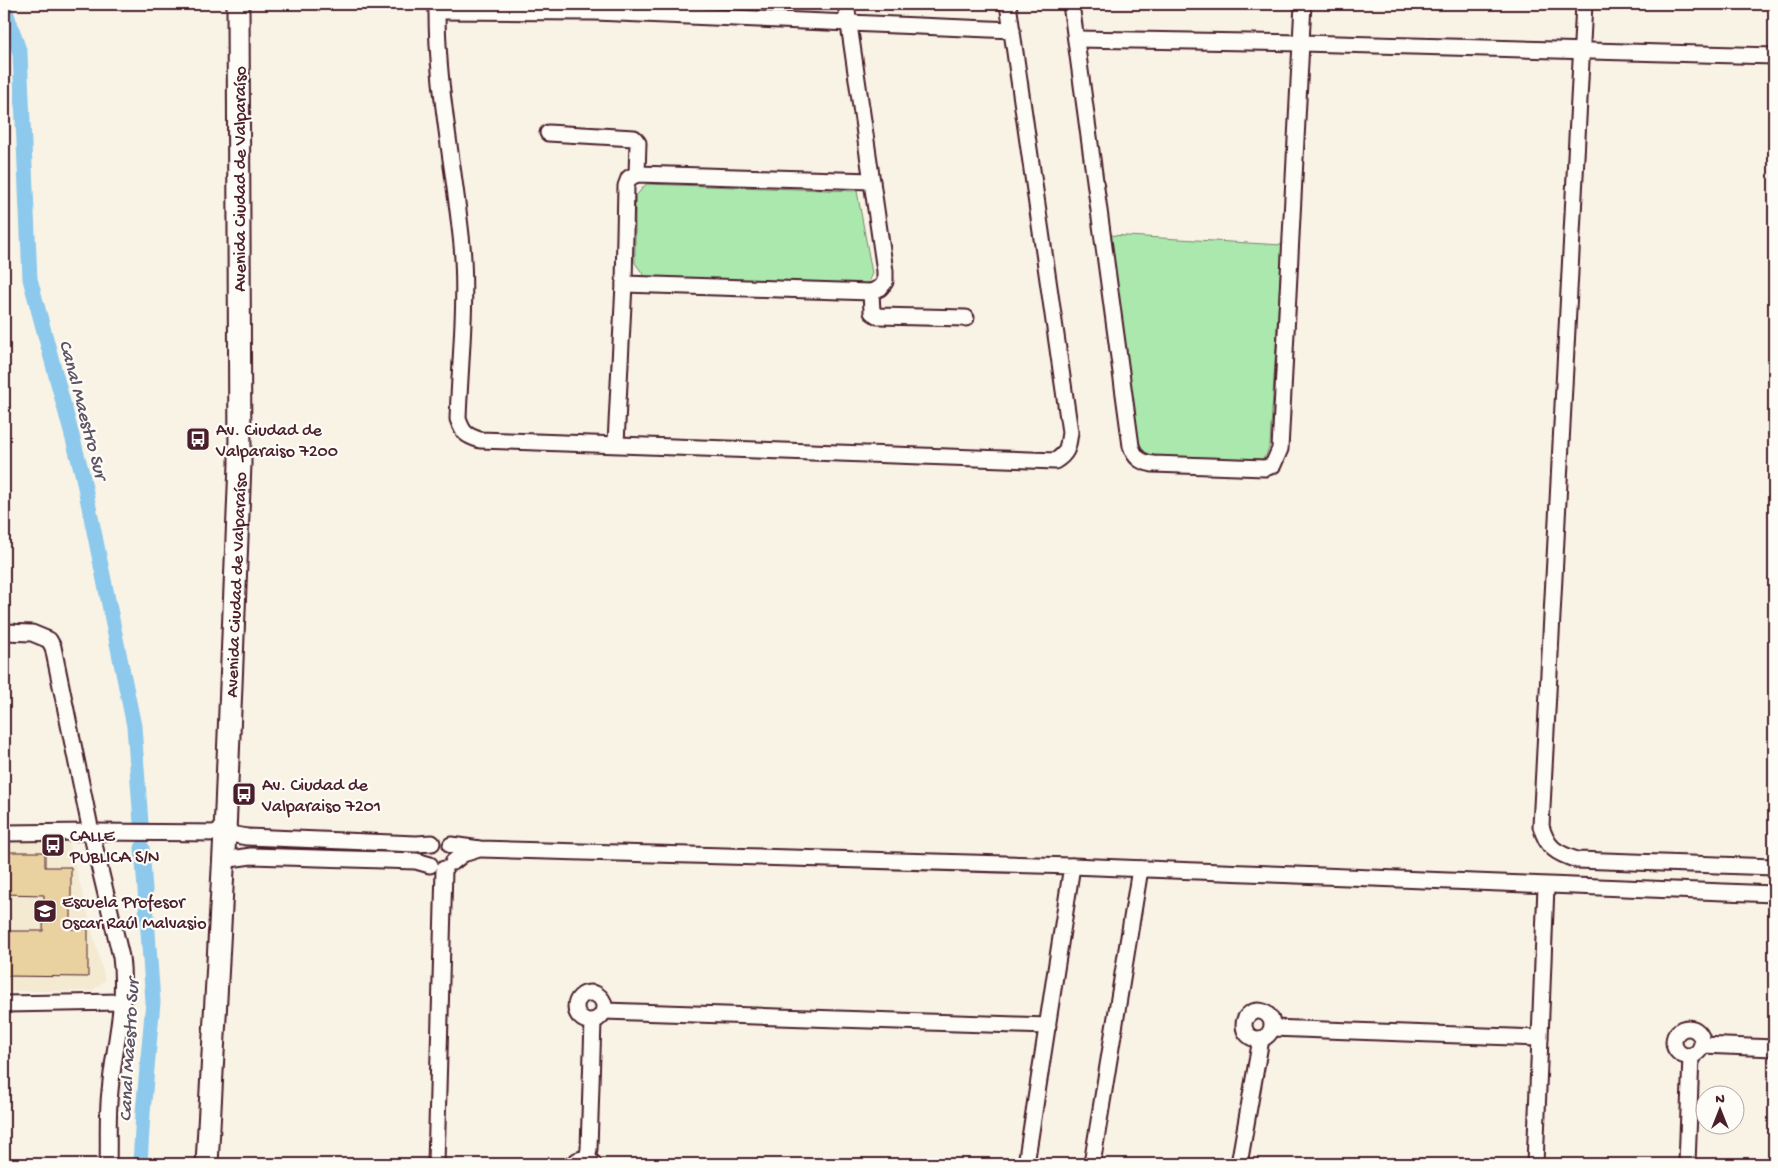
<svg xmlns="http://www.w3.org/2000/svg" width="1778" height="1168" font-family="'Gochi Hand',sans-serif">
  <rect width="100%" height="100%" fill="#f9f3e6"/>
  <filter id="ink" filterUnits="userSpaceOnUse"><feTurbulence type="fractalNoise" baseFrequency=".02" numOctaves="2"/><feDisplacementMap in="SourceGraphic" scale="10" xChannelSelector="R" yChannelSelector="G"/><feConvolveMatrix kernelMatrix="1 2 1 2 8 2 1 2 1" color-interpolation-filters="sRGB"/></filter>
  <g filter="url(#ink)">
    <polygon fill="#f4e9d1" points="4,842 69,843 105,980 92,991 4,991"/>
    <g fill="#abe8ae" stroke="#7a846c">
      <polygon points="646,184 857,191 872,273 867,286 646,278 635,263 635,197"/>
      <polygon points="1110,235 1282,245 1270,444 1266,456 1259,461 1150,455 1144,451 1139,442"/>
    </g>
    <g fill="none" stroke-linecap="round" stroke-linejoin="round">
      <g stroke="#8cc9ec" stroke-width="15">
        <polyline points="4,6 20,53 30,279 82,473 134,726 141,823"/>
        <polyline points="140,1164 143,1113 153,1002 142,848"/>
      </g>
    </g>
    <polygon fill="#ead1a0" stroke="#4a1f2b" points="4,852 45,852 45,867 71,867 71,929 88,929 88,977 4,976 4,931 43,931 44,895 4,894"/>
    <g fill="none" stroke-linecap="round" stroke-linejoin="round">
      <g stroke="#4a1f2b" stroke-width="19">
        <g id="minor">
          <path d="M 437,4 C 436,85 454,164 462,245 C 467,301 460,362 458,419 C 463,433 465,435 480,440 L 1055,461 C 1068,453 1068,447 1070,432 L 1008,4"/>
          <path d="M 1071,4 L 1131,446 C 1135,458 1140,462 1153,464 L 1265,468 L 1273,465 L 1280,449 L 1303,4"/>
          <path d="M 1584,4 L 1541,826 C 1547,848 1556,853 1577,860 L 1774,867"/>
          <polyline points="437,11 595,12 1012,30"/>
          <polyline points="1076,39 1301,43 1774,56"/>
          <polyline points="548,133 634,138 638,143 637,174"/>
          <polyline points="624,284 871,292 880,288 885,282 885,271 846,4"/>
          <polyline points="871,292 872,312 878,316 966,318"/>
          <polyline points="616,443 624,284 626,186 629,178 637,174 872,181"/>
          <path d="M 4,632 L 32,633 L 49,640 L 53,647 L 91,832 L 121,957 C 127,1002 114,1046 110,1091 C 107,1115 109,1140 108,1164"/>
          <polyline points="4,833 91,832 225,833 247,837 416,844 432,843"/>
          <polyline points="451,845 480,849 1072,866 1026,1164"/>
          <polyline points="223,860 251,856 416,861 430,865"/>
          <polyline points="453,862 463,854 476,850"/>
          <polyline points="1072,866 1774,894"/>
          <circle cx="590" cy="1007" r="14"/>
          <polyline points="4,1004 122,1002"/>
          <circle cx="1258" cy="1025" r="14"/>
          <polyline points="604,1011 1048,1026"/>
          <circle cx="1688" cy="1042" r="14"/>
          <polyline points="1272,1028 1540,1038"/>
          <polyline points="1702,1045 1774,1048"/>
          <polyline points="587,1159 589,1149 593,1021"/>
          <polyline points="436,1164 444,869"/>
          <path d="M 573,1164 C 579,1158 587,1157 593,1163"/>
          <polyline points="1092,1164 1140,869"/>
          <polyline points="1239,1164 1261,1039"/>
          <polyline points="1535,1164 1546,886"/>
          <polyline points="1687,1164 1691,1056"/>
        </g>
      </g>
      <g stroke="#4a1f2b" stroke-width="25">
        <g id="secondary">
          <path id="s1" d="M 207,1164 L 225,833 L 240,464 L 238,4"/>
        </g>
      </g>
      <use href="#minor" stroke="#fdfcf7" stroke-width="15"/>
      <use href="#secondary" stroke="#fdfcf7" stroke-width="21"/>
    </g>
  </g>
  <defs>
    <g id="bus-square" transform="scale(1.25)"><rect x="-9" y="-9" width="18" height="18" rx="4" fill="#4a1f2b" stroke="#fdfcf7"/><path d="M-5-6H5V4H4V6H2V4H-2V6H-4V4H-5ZM-3.5-4V0h7V-4ZM-3.5 1.2v1.5H-2V1.2ZM2 1.2v1.5H3.5V1.2Z" fill="#fff"/></g>
    <g id="school-square" transform="scale(1.25)"><rect x="-9" y="-9" width="18" height="18" rx="4" fill="#4a1f2b" stroke="#fdfcf7"/><path d="M0-5L7-2L0 1L-7-2ZM-4 1L0 2.5L4 1V4Q0 6-4 4Z" fill="#fff"/></g>
  </defs>
  <g fill-rule="evenodd">
    <use href="#bus-square" x="198" y="439"/>
    <use href="#bus-square" x="244" y="794"/>
    <use href="#bus-square" x="53" y="845"/>
    <use href="#school-square" x="45" y="911"/>
  </g>
  <g text-anchor="middle" stroke-width="4.5" stroke-linejoin="round" paint-order="stroke">
    <g font-size="18" fill="#4a1f2b" stroke="#fdfcf7">
      <text transform="translate(239 179) rotate(-90)" y="6">Avenida Ciudad de Valparaíso</text>
      <text dy="6" stroke="none"><textPath href="#s1" startOffset="580">Avenida Ciudad de Valparaíso</textPath></text>
    </g>
    <g font-size="18" fill="#4a1f2b" stroke="#fdfcf7" text-anchor="start">
      <text x="216" y="435">Av. Ciudad de<tspan x="216" dy="21">Valparaiso 7200</tspan></text>
      <text x="262" y="790">Av. Ciudad de<tspan x="262" dy="21">Valparaiso 7201</tspan></text>
      <text x="70" y="841">CALLE<tspan x="70" dy="21">PUBLICA S/N</tspan></text>
      <text x="62" y="907">Escuela Profesor<tspan x="62" dy="21">Oscar Raúl Malvasio</tspan></text>
    </g>
    <g font-size="19" font-style="italic" fill="#5e5265" stroke="#fdfcf7">
      <text transform="translate(85 409) rotate(75)" y="7">Canal Maestro Sur</text>
      <text transform="translate(127 1050) rotate(-87)" y="7">Canal Maestro Sur</text>
    </g>
  </g>
  <rect width="1778" height="1168" fill="none" stroke="#fdfcf7" stroke-width="20"/>
  <rect x="10" y="10" width="1758" height="1148" fill="none" stroke="#4a1f2b" stroke-width="2" filter="url(#ink)"/>
  <g transform="translate(1720 1110)"><circle r="24" fill="#fdfcf7" stroke="#b5a4a5"/>
  <path d="M0-4L9 19L0 12L-9 19Z" fill="#4a1f2b"/>
  <text y="-8" font-size="14" font-weight="bold" text-anchor="middle" fill="#4a1f2b">N</text>
  </g>
</svg>
